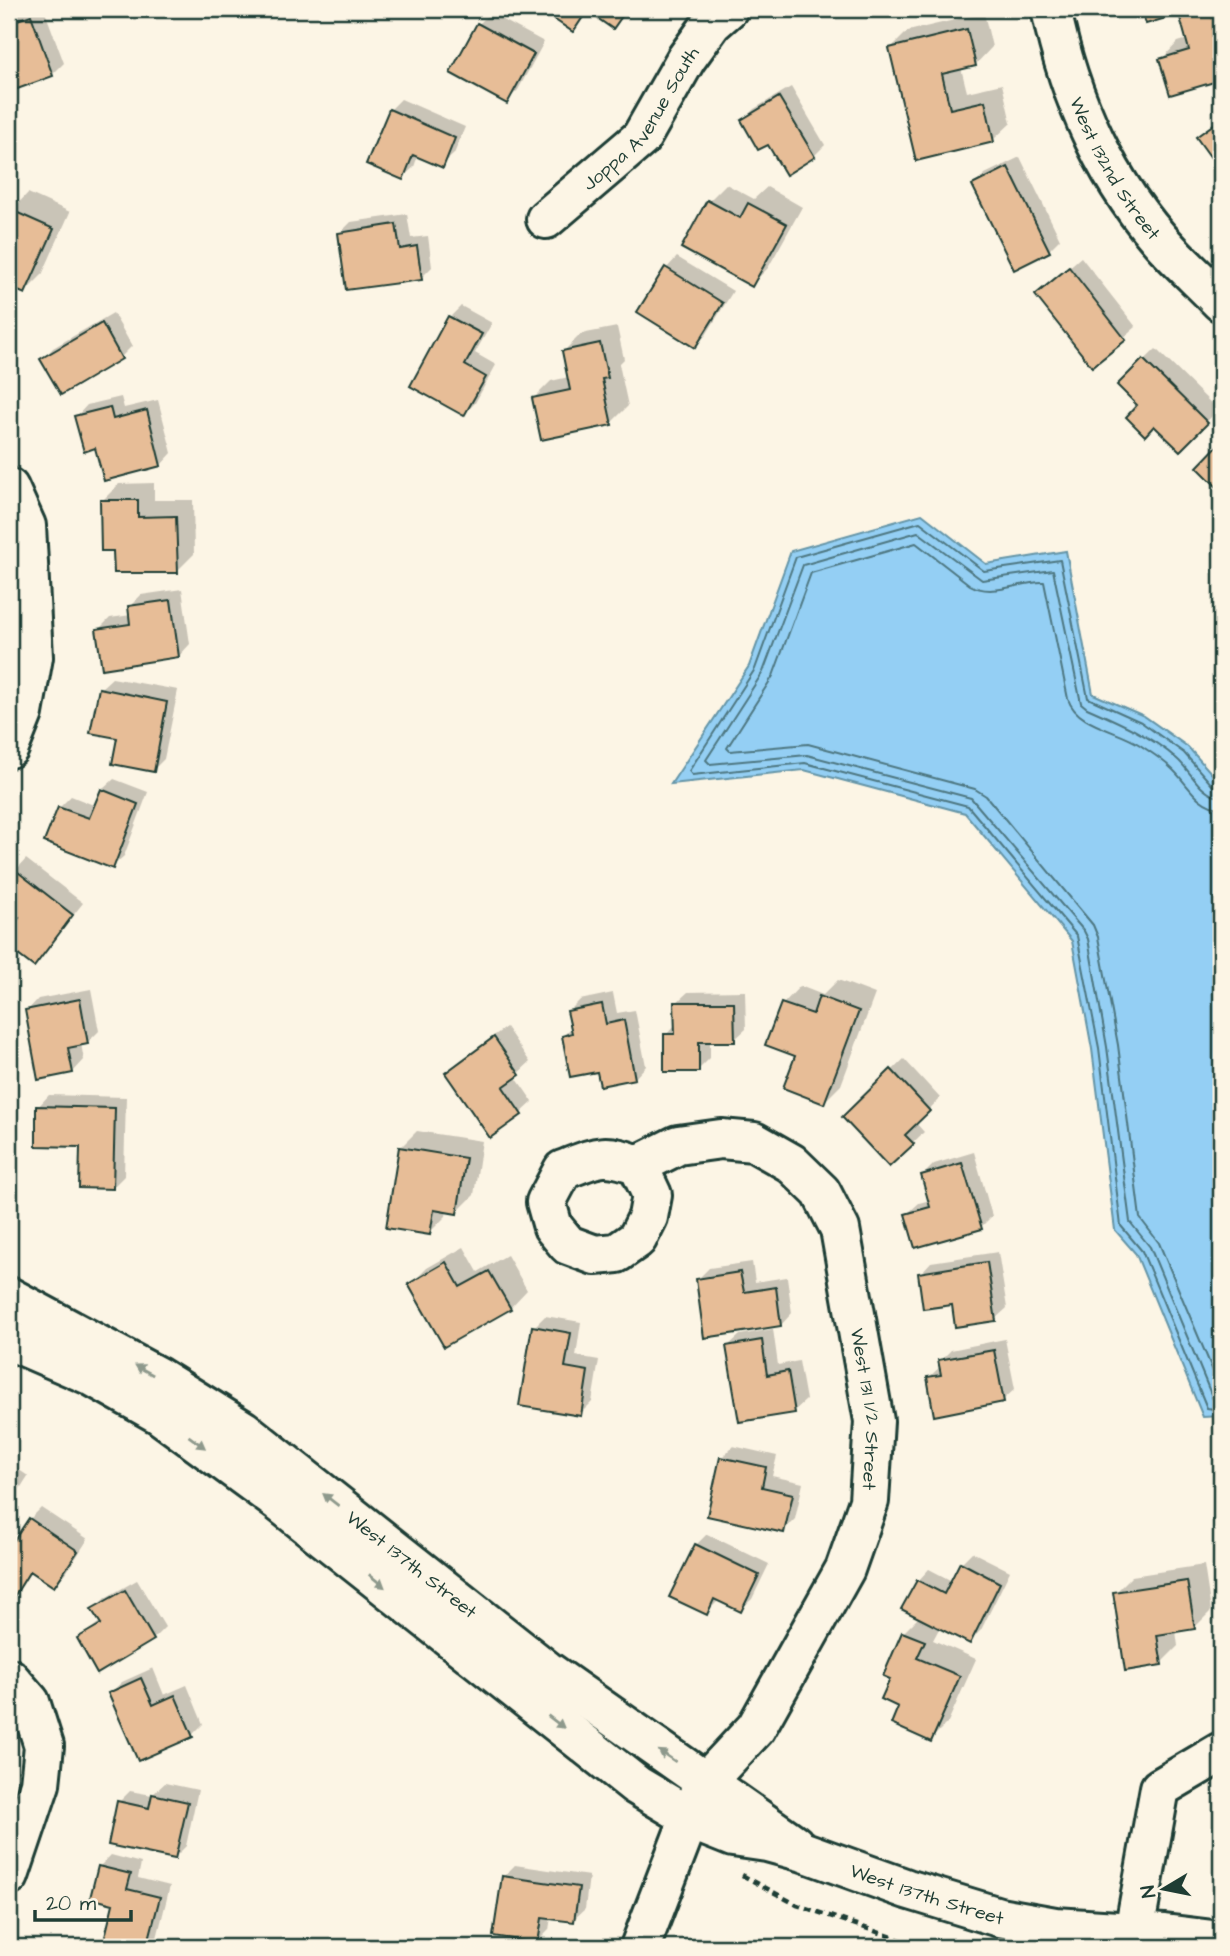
<svg xmlns="http://www.w3.org/2000/svg" width="1230" height="1956" font-family="'Architects Daughter',sans-serif">
  <rect width="100%" height="100%" fill="#fcf5e5"/>
  <filter id="ink" filterUnits="userSpaceOnUse"><feTurbulence type="fractalNoise" baseFrequency=".0143" numOctaves="2"/><feDisplacementMap in="SourceGraphic" scale="14" xChannelSelector="R" yChannelSelector="G"/><feConvolveMatrix kernelMatrix="1 2 1 2 8 2 1 2 1" color-interpolation-filters="sRGB"/></filter>
  <g filter="url(#ink)">
    <polygon fill="#94cff4" stroke="#6595a7" stroke-width="2" points="922,514 986,564 1066,551 1093,694 1144,716 1188,747 1221,784 1221,1416 1203,1417 1136,1254 1115,1230 1092,1049 1072,941 965,813 804,770 671,784 749,666 791,551"/>
    <g fill="#0003">
      <polygon points="31,9 44,9 64,63 52,75 9,90 9,17"/>
      <polygon points="543,9 629,9 613,27 589,11 573,29"/>
      <polygon points="1143,9 1221,9 1221,78 1171,93 1161,60 1178,42 1188,39 1180,12 1147,22"/>
      <polygon points="490,13 544,42 518,90 506,102 479,24"/>
      <polygon points="984,13 992,47 975,65 961,68 967,92 1002,84 1011,123 993,140 917,158 891,48 908,31"/>
      <polygon points="791,87 825,145 814,156 743,120 754,109"/>
      <polygon points="401,99 465,127 454,154 442,165 418,155 414,167 402,178 390,110"/>
      <polygon points="1221,116 1221,165 1219,167 1198,137"/>
      <polygon points="1020,157 1060,239 1049,250 974,185 985,174"/>
      <polygon points="726,184 754,199 767,187 802,207 768,268 751,285 683,247 709,201"/>
      <polygon points="28,193 70,212 42,275 25,292 9,285 9,213"/>
      <polygon points="407,214 411,238 428,236 432,267 421,278 340,233 351,222"/>
      <polygon points="677,257 733,291 706,335 695,346 666,269"/>
      <polygon points="1081,257 1136,327 1092,365 1037,295"/>
      <polygon points="461,306 492,323 475,353 496,365 475,403 464,414 450,317"/>
      <polygon points="113,313 132,346 121,357 42,360 53,348"/>
      <polygon points="617,327 624,359 619,364 628,406 611,423 534,398 551,381 569,377 564,351 581,334"/>
      <polygon points="1156,349 1218,410 1180,449 1119,385"/>
      <polygon points="121,397 124,408 158,400 172,453 161,465 97,446 76,417 87,405"/>
      <polygon points="154,483 154,500 193,500 194,554 177,571 115,549 102,501 119,484"/>
      <polygon points="182,589 190,644 179,656 98,630 110,618 131,615 129,607 141,595"/>
      <polygon points="112,678 178,690 164,759 153,770 119,737 100,689"/>
      <polygon points="114,779 148,792 124,856 112,867 59,808 71,796 96,806 102,790"/>
      <polygon points="26,859 83,903 34,964 9,945 9,934 21,918 9,908 9,878"/>
      <polygon points="838,980 875,994 841,1085 824,1102 797,1055 768,1044 783,1004 800,986 823,995"/>
      <polygon points="91,989 99,1031 87,1043 81,1044 84,1060 73,1072 27,1011 38,999"/>
      <polygon points="745,991 746,1029 734,1040 710,1040 710,1058 698,1070 666,1035 676,1024 676,1003 688,992"/>
      <polygon points="613,993 617,1013 635,1010 646,1066 635,1078 599,1070 563,1036 572,1027 569,1011 580,1000"/>
      <polygon points="506,1027 530,1062 515,1076 533,1102 521,1113 491,1135 447,1073 458,1062"/>
      <polygon points="904,1059 940,1098 916,1123 924,1132 890,1165 844,1117"/>
      <polygon points="49,1095 126,1097 124,1176 113,1187 82,1145 38,1107"/>
      <polygon points="417,1131 482,1141 474,1195 457,1212 447,1210 446,1216 429,1233 400,1148"/>
      <polygon points="974,1152 992,1216 981,1227 907,1214 919,1203 930,1200 923,1175 934,1164"/>
      <polygon points="464,1247 478,1272 507,1255 527,1290 510,1308 410,1285 427,1268"/>
      <polygon points="998,1252 1007,1308 995,1319 953,1303 920,1274 931,1262"/>
      <polygon points="752,1262 755,1282 787,1277 792,1313 781,1325 697,1280 709,1268"/>
      <polygon points="545,1316 581,1322 576,1356 599,1360 592,1402 580,1414 534,1327"/>
      <polygon points="773,1329 778,1365 799,1361 806,1400 794,1411 728,1346 740,1335"/>
      <polygon points="1005,1339 1015,1389 1003,1400 928,1378 941,1366 940,1361 951,1350"/>
      <polygon points="733,1446 777,1456 772,1476 803,1483 795,1519 783,1531 722,1457"/>
      <polygon points="9,1463 28,1476 9,1506"/>
      <polygon points="41,1508 88,1539 66,1573 54,1585 33,1570 14,1592 9,1589 9,1551 30,1519"/>
      <polygon points="707,1534 769,1564 752,1599 740,1610 719,1600 706,1613 696,1545"/>
      <polygon points="972,1552 1010,1571 981,1630 969,1642 940,1627 933,1640 976,1659 948,1722 931,1739 900,1706 892,1678 903,1633 919,1617 918,1581 929,1569 952,1581 961,1563"/>
      <polygon points="1204,1565 1211,1611 1194,1628 1176,1631 1178,1646 1161,1663 1115,1593 1132,1576"/>
      <polygon points="137,1580 165,1627 153,1639 79,1638 101,1621 94,1609 105,1598"/>
      <polygon points="153,1668 164,1695 187,1685 203,1724 192,1735 110,1693 122,1682"/>
      <polygon points="165,1783 198,1790 186,1846 175,1857 119,1802 130,1791 152,1795"/>
      <polygon points="111,1855 141,1863 138,1878 170,1886 157,1938 148,1947 137,1947 106,1940 115,1903 99,1867"/>
      <polygon points="515,1865 589,1876 585,1909 573,1920 551,1917 549,1930 538,1941 503,1877"/>
    </g>
    <g fill="none" stroke-linecap="round" stroke-linejoin="round">
      <g stroke="#4e7781" stroke-width="2">
        <polyline points="1221,788 1213,786 1184,753 1141,722 1088,698 1060,560 984,571 920,522 796,557 755,669 689,771 692,775 805,763 968,806 1077,936 1099,1048 1121,1226 1142,1251 1207,1408 1221,1410"/>
        <path d="M 1221,797 C 1201,796 1191,771 1177,759 C 1151,736 1119,722 1087,708 L 1081,703 L 1053,570 L 982,580 L 918,532 L 803,565 L 763,672 L 706,760 L 710,764 L 807,755 L 971,798 L 1084,931 L 1088,939 L 1107,1047 L 1130,1222 L 1150,1247 L 1213,1399 L 1221,1401"/>
        <path d="M 1221,808 C 1197,807 1187,782 1171,768 C 1162,759 1150,752 1140,745 C 1118,730 1077,726 1068,699 L 1044,582 C 1020,581 993,598 970,585 L 916,543 L 811,573 L 773,676 L 727,748 L 730,751 L 808,744 L 975,789 L 986,796 L 1093,925 L 1098,937 L 1118,1045 L 1140,1218 L 1159,1243 L 1221,1390"/>
      </g>
    </g>
    <g fill="#e7bd97" stroke="#1f3d34" stroke-width="2">
      <polygon points="539,9 627,9 613,29 587,11 573,32"/>
      <polygon points="1141,9 1221,9 1221,80 1170,95 1159,59 1189,50 1179,14 1146,24"/>
      <polygon points="31,15 53,76 9,92 9,23"/>
      <polygon points="477,23 534,54 507,104 450,73"/>
      <polygon points="967,29 976,66 942,74 950,109 985,101 994,142 916,161 889,48"/>
      <polygon points="779,97 815,157 786,175 768,145 758,150 741,120"/>
      <polygon points="389,109 455,138 443,168 413,155 403,180 366,164"/>
      <polygon points="1221,119 1221,167 1219,169 1196,137"/>
      <polygon points="1008,167 1050,252 1014,270 972,185"/>
      <polygon points="707,200 740,218 748,203 787,224 752,287 681,248"/>
      <polygon points="9,209 54,229 25,294 9,287"/>
      <polygon points="396,224 400,249 417,246 422,280 346,290 338,233"/>
      <polygon points="665,267 723,303 695,348 637,312"/>
      <polygon points="1069,267 1126,340 1092,367 1035,295"/>
      <polygon points="448,316 482,334 465,365 486,377 464,416 410,386"/>
      <polygon points="102,323 122,359 61,395 40,359"/>
      <polygon points="600,343 608,378 602,379 612,425 541,440 532,398 570,390 562,351"/>
      <polygon points="1143,359 1208,423 1180,451 1154,426 1145,436 1126,417 1137,405 1117,385"/>
      <polygon points="110,407 113,419 147,410 161,466 104,481 95,448 84,452 74,416"/>
      <polygon points="1221,442 1221,491 1197,467"/>
      <polygon points="100,500 138,500 138,517 176,516 178,573 114,573 113,551 101,551"/>
      <polygon points="171,600 179,657 102,669 96,629 130,624 128,606"/>
      <polygon points="99,688 167,702 154,772 112,764 117,738 90,733"/>
      <polygon points="101,789 138,804 113,869 44,842 58,807 89,818"/>
      <polygon points="14,869 73,915 34,967 9,948 9,932 19,918 9,911 9,875"/>
      <polygon points="819,996 859,1011 824,1104 783,1088 795,1056 765,1045 781,1003 813,1014"/>
      <polygon points="80,999 88,1044 68,1048 73,1073 38,1080 25,1010"/>
      <polygon points="674,1002 734,1002 735,1042 699,1042 699,1072 664,1072 664,1034 675,1034"/>
      <polygon points="602,1004 606,1024 624,1020 635,1079 600,1086 597,1072 570,1077 562,1036 572,1033 567,1011"/>
      <polygon points="494,1037 520,1075 503,1087 522,1115 490,1138 445,1073"/>
      <polygon points="891,1069 930,1111 905,1135 914,1144 889,1167 842,1117"/>
      <polygon points="36,1106 115,1108 113,1189 79,1188 80,1147 36,1146"/>
      <polygon points="399,1147 466,1158 457,1214 434,1210 430,1235 386,1228"/>
      <polygon points="962,1163 982,1229 915,1248 905,1214 930,1207 921,1175"/>
      <polygon points="446,1262 460,1287 489,1271 511,1309 444,1347 408,1284"/>
      <polygon points="987,1262 996,1321 955,1327 952,1305 923,1309 918,1273"/>
      <polygon points="740,1272 744,1292 776,1287 781,1326 704,1338 696,1279"/>
      <polygon points="532,1326 571,1333 565,1367 588,1371 581,1416 519,1406"/>
      <polygon points="762,1340 767,1375 788,1371 795,1413 739,1422 726,1346"/>
      <polygon points="994,1350 1004,1402 934,1416 927,1377 941,1375 938,1360"/>
      <polygon points="720,1457 766,1467 762,1487 793,1494 784,1533 707,1516"/>
      <polygon points="29,1518 78,1551 54,1587 30,1571 15,1595 9,1591 9,1548"/>
      <polygon points="695,1544 759,1575 741,1612 714,1599 707,1615 669,1597"/>
      <polygon points="960,1562 1000,1583 970,1644 901,1609 917,1580 944,1594"/>
      <polygon points="1187,1581 1195,1629 1157,1635 1162,1665 1125,1671 1113,1592"/>
      <polygon points="125,1590 154,1640 97,1674 77,1638 101,1624 91,1609"/>
      <polygon points="1221,1601 1221,1641 1219,1641 1213,1603"/>
      <polygon points="902,1632 925,1641 917,1658 960,1676 931,1742 891,1724 898,1707 881,1699 890,1679 883,1676"/>
      <polygon points="141,1678 153,1705 175,1695 193,1737 138,1761 108,1693"/>
      <polygon points="152,1794 188,1802 175,1859 108,1845 117,1801 149,1808"/>
      <polygon points="98,1866 131,1874 127,1889 160,1897 147,1947 129,1947 104,1941 113,1904 90,1898"/>
      <polygon points="502,1876 579,1887 574,1922 542,1918 538,1943 493,1936"/>
    </g>
    <g fill="none" stroke-linecap="round" stroke-linejoin="round">
      <g stroke="#1f3d34" stroke-width="44">
        <g id="minor">
          <path id="s1" d="M 1051,9 C 1069,98 1108,186 1171,252 C 1187,269 1205,285 1221,302"/>
          <path id="s2" d="M 546,219 L 641,138 L 686,59 L 712,23 L 728,9"/>
          <polyline points="9,488 26,526 33,657 23,713 9,748"/>
          <path id="s3" d="M 638,1165 L 652,1195 L 648,1217 L 637,1239 L 617,1253 L 595,1255 L 568,1245 L 553,1227 L 546,1202 L 563,1170 C 596,1157 604,1151 638,1165 L 678,1145 L 721,1139 L 754,1142 L 791,1163 L 821,1192 L 840,1229 L 874,1421 L 869,1501 L 845,1569 L 756,1728 L 702,1786 L 640,1947"/>
          <polyline points="9,1678 30,1702 44,1746 40,1784 9,1876"/>
          <polyline points="1134,1932 1160,1788 1221,1752"/>
        </g>
      </g>
      <g stroke="#1f3d34" stroke-width="44">
        <g id="major">
          <path id="s4" d="M 9,1297 L 158,1377 L 243,1430 L 546,1670 L 794,1844"/>
          <path id="s5" d="M 9,1340 L 90,1375 L 159,1414 L 279,1502 L 636,1785 L 703,1825 L 733,1837 L 767,1842 L 804,1852 L 907,1889 L 999,1917 L 1055,1927 L 1164,1934 L 1221,1941"/>
        </g>
      </g>
      <polyline stroke="#1f3d34" stroke-width="4.5" stroke-dasharray="7 5" stroke-linecap="butt" points="742,1875 797,1905 916,1945 930,1947"/>
      <use href="#minor" stroke="#fcf5e5" stroke-width="38"/>
      <use href="#major" stroke="#fcf5e5" stroke-width="38"/>
    </g>
    <defs><path id="oneway-solid" d="M-6-.8H1V-3.2L6.5 0L1 3.2V.8H-6Z" transform="scale(1.75)"/></defs>
    <g fill="#8e998c">
      <use href="#oneway-solid" transform="translate(144 1370) rotate(-151)"/>
      <use href="#oneway-solid" transform="translate(197 1442) rotate(36)"/>
      <use href="#oneway-solid" transform="translate(331 1500) rotate(-142)"/>
      <use href="#oneway-solid" transform="translate(377 1581) rotate(39)"/>
      <use href="#oneway-solid" transform="translate(556 1722) rotate(37)"/>
      <use href="#oneway-solid" transform="translate(667 1756) rotate(-146)"/>
    </g>
  </g>
  <g text-anchor="middle" stroke-width="5" stroke-linejoin="round" paint-order="stroke">
    <g font-size="19" fill="#1f3d34" stroke="#fcf5e5">
      <text dy="7" stroke="none"><textPath href="#s2" startOffset="140">Joppa Avenue South</textPath></text>
      <text dy="7" stroke="none"><textPath href="#s1" startOffset="173">West 132nd Street</textPath></text>
      <text dy="7" stroke="none"><textPath href="#s3" startOffset="749">West 131 1/2 Street</textPath></text>
      <text dy="7" stroke="none"><textPath href="#s4" startOffset="485">West 137th Street</textPath></text>
      <text dy="7" stroke="none"><textPath href="#s5" startOffset="1085">West 137th Street</textPath></text>
    </g>
  </g>
  <rect width="1230" height="1956" fill="none" stroke="#fcf5e5" stroke-width="35"/>
  <rect x="18" y="18" width="1195" height="1921" fill="none" stroke="#1f3d34" stroke-width="2.5" filter="url(#ink)"/>
  <g transform="translate(1164 1889) rotate(260)" stroke="#fcf5e5" stroke-width="5" paint-order="stroke">
  <path d="M0-5L12 26L0 18L-12 26Z" fill="#1f3d34"/>
  <text y="-10" font-size="19" font-weight="bold" text-anchor="middle" fill="#1f3d34">N</text>
  </g>
  <path d="M35 1910v10h96v-10" fill="none" stroke="#1f3d34" stroke-width="3.5"/>
  <text x="46" y="1910" font-size="21" fill="#1f3d34" stroke="#fcf5e5" stroke-width="5" paint-order="stroke">20 m</text>
</svg>
